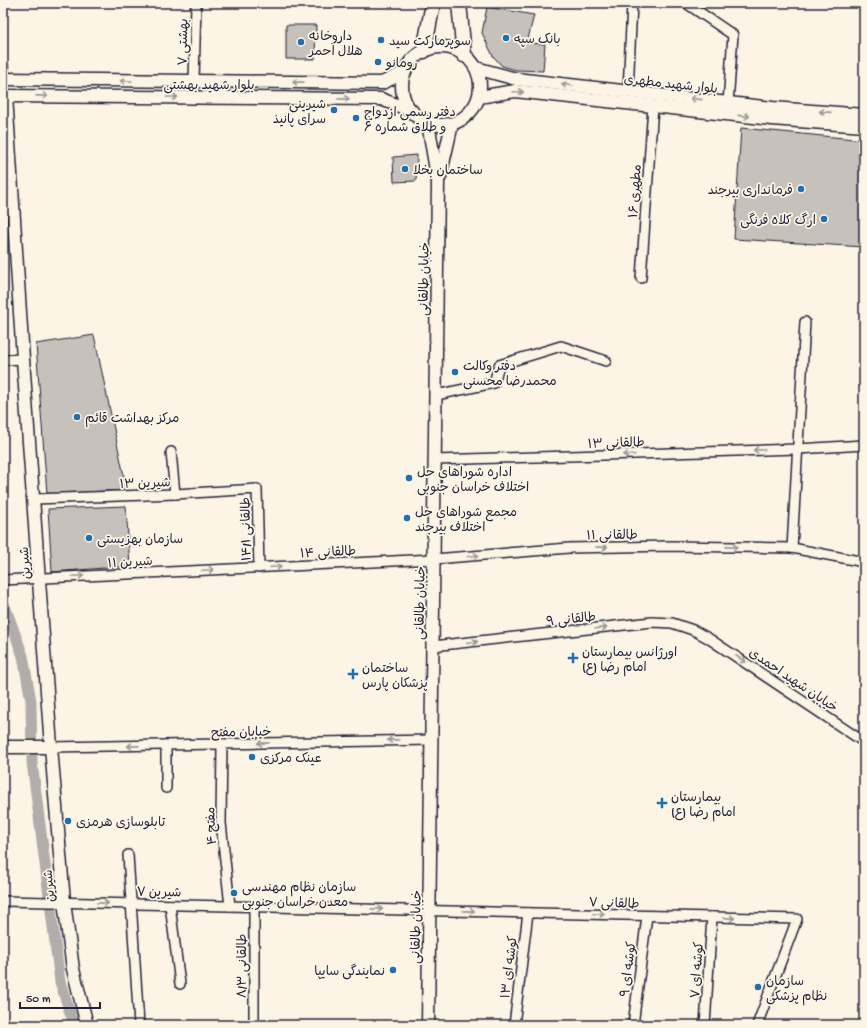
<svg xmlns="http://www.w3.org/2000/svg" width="867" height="1028" font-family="'Gochi Hand','Playpen Sans Arabic',sans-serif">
  <rect width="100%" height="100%" fill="#fcf5e5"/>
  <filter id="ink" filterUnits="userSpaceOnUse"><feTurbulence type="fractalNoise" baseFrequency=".025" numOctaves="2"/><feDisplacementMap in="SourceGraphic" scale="8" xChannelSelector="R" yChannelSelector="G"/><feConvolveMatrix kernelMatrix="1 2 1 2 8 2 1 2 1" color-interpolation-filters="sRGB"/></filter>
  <g filter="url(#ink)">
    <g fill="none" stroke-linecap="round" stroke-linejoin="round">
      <polyline stroke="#b2adab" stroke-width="11" points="3,601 23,656 31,701 32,762 60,982 74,1025"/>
    </g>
    <g fill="#c6c1bb" stroke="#22223b">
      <polygon points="487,7 534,15 527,43 545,44 543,71 516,70 502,66 493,56 482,33"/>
      <polygon points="286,25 316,25 315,59 286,59"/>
      <polygon points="741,128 864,140 864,247 734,239"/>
      <polygon points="417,155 416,181 394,182 393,157"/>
      <polygon points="94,335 127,490 47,494 36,344"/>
      <polygon points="126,506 130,566 52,572 48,509"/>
    </g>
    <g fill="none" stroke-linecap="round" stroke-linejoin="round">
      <g stroke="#22223b" stroke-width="12">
        <g id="street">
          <polyline points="686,3 733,35 728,103"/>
          <polyline points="3,66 4,80"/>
          <polyline points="194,81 196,3"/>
          <polyline points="628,92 632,3"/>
          <polyline points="641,278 653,106"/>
          <polyline points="3,360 23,359"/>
          <polyline points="436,395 494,383 499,365 561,346 606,361"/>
          <polyline points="171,452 175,494"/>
          <polyline points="435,460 798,449 864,445"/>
          <polyline points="34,499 175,494 257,489 259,568"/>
          <polyline points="792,548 805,322"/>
          <polyline points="3,580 434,559 569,548 671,546 792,548 864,562"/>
          <polyline points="433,646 652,622 672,623 693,630 708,638 864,742"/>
          <polyline points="222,744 221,823 230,906"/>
          <polyline points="166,745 166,788"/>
          <polyline points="51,747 432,740"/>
          <polyline points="128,855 139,1025"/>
          <polyline points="3,901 797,919 757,1025"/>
          <polyline points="170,905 180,984"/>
          <polyline points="254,1025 254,906"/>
          <polyline points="514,1025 528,913"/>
          <polyline points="633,1025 647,916"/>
          <polyline points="705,1025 712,917"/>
        </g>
      </g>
      <g stroke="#22223b" stroke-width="15">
        <g id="secondary">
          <circle cx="441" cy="86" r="39"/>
          <polyline points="476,68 516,79 773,108 864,115"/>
          <polyline points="3,79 382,83 405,72"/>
          <polyline points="3,96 381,99 412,111"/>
          <polyline points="6,96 23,359 51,747 64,902 73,969 87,1025"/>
          <polyline points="479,97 515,91 772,119 864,126"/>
          <polyline points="428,123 438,182 428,1025"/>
          <polyline points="440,177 452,124"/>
          <polyline points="3,747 51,747"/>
        </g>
      </g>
      <g stroke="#22223b" stroke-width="17">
        <g id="primary">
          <polyline points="459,3 464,55"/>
          <polyline points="424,51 433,3"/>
        </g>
      </g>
      <use href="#street" stroke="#fcf5e5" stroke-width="9"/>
      <use href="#secondary" stroke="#fcf5e5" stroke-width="12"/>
      <use href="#primary" stroke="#fcf5e5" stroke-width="14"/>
    </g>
    <defs><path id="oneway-shaft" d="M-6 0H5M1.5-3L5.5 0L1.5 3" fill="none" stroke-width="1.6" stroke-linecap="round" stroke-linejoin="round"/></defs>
    <g stroke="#9a9698">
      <use href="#oneway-shaft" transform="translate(126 81) rotate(-180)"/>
      <use href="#oneway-shaft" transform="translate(298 82) rotate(-179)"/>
      <use href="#oneway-shaft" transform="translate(567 85) rotate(-173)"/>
      <use href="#oneway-shaft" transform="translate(518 92) rotate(2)"/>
      <use href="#oneway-shaft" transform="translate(42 96) rotate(1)"/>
      <use href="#oneway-shaft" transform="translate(172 97)"/>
      <use href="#oneway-shaft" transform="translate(344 99) rotate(1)"/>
      <use href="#oneway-shaft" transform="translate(696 99) rotate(-174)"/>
      <use href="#oneway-shaft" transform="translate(825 112) rotate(-176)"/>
      <use href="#oneway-shaft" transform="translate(744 116) rotate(6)"/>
      <use href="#oneway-shaft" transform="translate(759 450) rotate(178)"/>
      <use href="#oneway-shaft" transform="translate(629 455) rotate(178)"/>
      <use href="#oneway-shaft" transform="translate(602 547) rotate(-1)"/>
      <use href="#oneway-shaft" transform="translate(732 547) rotate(1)"/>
      <use href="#oneway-shaft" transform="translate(473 556) rotate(-5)"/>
      <use href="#oneway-shaft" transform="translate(276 567) rotate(-3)"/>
      <use href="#oneway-shaft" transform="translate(208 570) rotate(-3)"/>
      <use href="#oneway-shaft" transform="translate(78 576) rotate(-3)"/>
      <use href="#oneway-shaft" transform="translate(601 628) rotate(-7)"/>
      <use href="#oneway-shaft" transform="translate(472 642) rotate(-6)"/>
      <use href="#oneway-shaft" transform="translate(741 659) rotate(33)"/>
      <use href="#oneway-shaft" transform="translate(393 740) rotate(179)"/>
      <use href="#oneway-shaft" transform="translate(263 743) rotate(179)"/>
      <use href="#oneway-shaft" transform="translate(133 746) rotate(179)"/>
      <use href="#oneway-shaft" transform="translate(103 903) rotate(1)"/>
      <use href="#oneway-shaft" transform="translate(377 909) rotate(1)"/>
      <use href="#oneway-shaft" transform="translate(469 911) rotate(1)"/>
      <use href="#oneway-shaft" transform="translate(599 914) rotate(2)"/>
      <use href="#oneway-shaft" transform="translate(729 918) rotate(1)"/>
    </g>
  </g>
  <g fill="#1f6fb2" stroke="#fcf5e5" stroke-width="1.5">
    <circle cx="506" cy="38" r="4"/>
    <circle cx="381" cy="40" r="4"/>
    <circle cx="301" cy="42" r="4"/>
    <circle cx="378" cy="62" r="4"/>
    <circle cx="334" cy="110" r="4"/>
    <circle cx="356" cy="118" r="4"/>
    <circle cx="405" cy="169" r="4"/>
    <circle cx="801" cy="189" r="4"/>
    <circle cx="824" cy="219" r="4"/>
    <circle cx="455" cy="372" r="4"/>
    <circle cx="77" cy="417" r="4"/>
    <circle cx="409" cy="478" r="4"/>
    <circle cx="407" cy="518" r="4"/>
    <circle cx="89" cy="538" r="4"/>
    <path d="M571 652h4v4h4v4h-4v4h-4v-4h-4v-4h4z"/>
    <path d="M351 668h4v4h4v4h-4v4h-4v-4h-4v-4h4z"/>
    <circle cx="252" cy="757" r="4"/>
    <path d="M660 797h4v4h4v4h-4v4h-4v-4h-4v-4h4z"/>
    <circle cx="68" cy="821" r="4"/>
    <circle cx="234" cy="893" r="4"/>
    <circle cx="393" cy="970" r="4"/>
    <circle cx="758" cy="987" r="4"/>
  </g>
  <g text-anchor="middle" stroke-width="3.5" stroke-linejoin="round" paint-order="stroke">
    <g font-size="13" fill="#22223b" stroke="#fcf5e5" text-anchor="start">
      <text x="309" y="40">داروخانه<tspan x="309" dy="15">هلال احمر</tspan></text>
      <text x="514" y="43">بانک سپه</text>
      <text x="389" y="45">سوپرمارکت سید</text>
      <text x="386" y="67">رومانو</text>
      <text x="326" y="108" text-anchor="end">شیرینی<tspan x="326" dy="15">سرای پانیذ</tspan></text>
      <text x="364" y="116">دفتر رسمی ازدواج<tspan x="364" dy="15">و طلاق شماره ۶</tspan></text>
      <text x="413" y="174">ساختمان بخلا</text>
      <text x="793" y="194" text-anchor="end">فرمانداری بیرجند</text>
      <text x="816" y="224" text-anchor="end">ارگ کلاه فرنگی</text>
      <text x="463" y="370">دفتر وکالت<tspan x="463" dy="15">محمدرضا محسنی</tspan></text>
      <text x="85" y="422">مرکز بهداشت قائم</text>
      <text x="417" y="476">اداره شوراهای حل<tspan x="417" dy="15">اختلاف خراسان جنوبی</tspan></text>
      <text x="415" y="516">مجمع شوراهای حل<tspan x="415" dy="15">اختلاف بیرجند</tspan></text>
      <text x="97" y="543">سازمان بهزیستی</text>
      <text x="582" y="656">اورژانس بیمارستان<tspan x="582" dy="15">امام رضا (ع)</tspan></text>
      <text x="362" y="672">ساختمان<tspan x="362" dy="15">پزشکان پارس</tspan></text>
      <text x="260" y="762">عینک مرکزی</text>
      <text x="671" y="801">بیمارستان<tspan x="671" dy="15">امام رضا (ع)</tspan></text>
      <text x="76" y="826">تابلوسازی هرمزی</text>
      <text x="242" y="891">سازمان نظام مهندسی<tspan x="242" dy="15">معدن خراسان جنوبی</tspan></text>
      <text x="385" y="975" text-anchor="end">نمایندگی سایپا</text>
      <text x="766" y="985">سازمان<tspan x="766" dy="15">نظام پزشکی</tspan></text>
    </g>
    <g font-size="13" fill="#22223b" stroke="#fcf5e5">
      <text transform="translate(182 42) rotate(-89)" y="5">بهشتی ۷</text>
      <text transform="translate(671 83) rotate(6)" y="5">بلوار شهید مطهری</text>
      <text x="209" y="89">بلوار شهید بهشتی</text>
      <text transform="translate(634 191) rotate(-86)" y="5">مطهری ۱۶</text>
      <text transform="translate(423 279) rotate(-89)" y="5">خیابان طالقانی</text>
      <text transform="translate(616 442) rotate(-2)" y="5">طالقانی ۱۳</text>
      <text transform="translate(145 482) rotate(-2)" y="5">شیرین ۱۳</text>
      <text transform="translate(245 529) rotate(-91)" y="5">طالقانی ۱۴/۱</text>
      <text transform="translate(612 534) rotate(-1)" y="5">طالقانی ۱۱</text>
      <text transform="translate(328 551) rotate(-3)" y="5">طالقانی ۱۴</text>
      <text transform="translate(130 561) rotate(-3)" y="5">شیرین ۱۱</text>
      <text transform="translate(24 563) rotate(-94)" y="5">شیرین</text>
      <text transform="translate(419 603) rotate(-89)" y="5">خیابان طالقانی</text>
      <text transform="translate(571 618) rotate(-6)" y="5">طالقانی ۹</text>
      <text transform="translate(794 679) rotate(34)" y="5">خیابان شهید احمدی</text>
      <text transform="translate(241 731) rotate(-1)" y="5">خیابان مفتح</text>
      <text transform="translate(210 826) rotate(-93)" y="5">مفتح ۴</text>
      <text transform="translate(48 886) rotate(-95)" y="5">شیرین</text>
      <text transform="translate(159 891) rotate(1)" y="5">شیرین ۷</text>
      <text transform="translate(614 902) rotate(2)" y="5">طالقانی ۷</text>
      <text transform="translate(415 927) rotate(-89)" y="5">خیابان طالقانی</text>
      <text transform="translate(241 966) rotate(-90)" y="5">طالقانی ۸/۳</text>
      <text transform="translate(508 967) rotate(-83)" y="5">کوشه ای ۱۳</text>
      <text transform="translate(627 969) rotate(-83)" y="5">کوشه ای ۹</text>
      <text transform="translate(696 970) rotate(-86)" y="5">کوشه ای ۷</text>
    </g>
  </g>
  <rect width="867" height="1028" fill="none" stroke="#fcf5e5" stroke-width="16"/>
  <rect x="8" y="8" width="851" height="1012" fill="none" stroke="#22223b" stroke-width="1.5" filter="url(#ink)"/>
  <path d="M20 1002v6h80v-6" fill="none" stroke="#22223b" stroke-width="2"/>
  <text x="26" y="1002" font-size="12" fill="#22223b" stroke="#fcf5e5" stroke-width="3" paint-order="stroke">50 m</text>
</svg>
